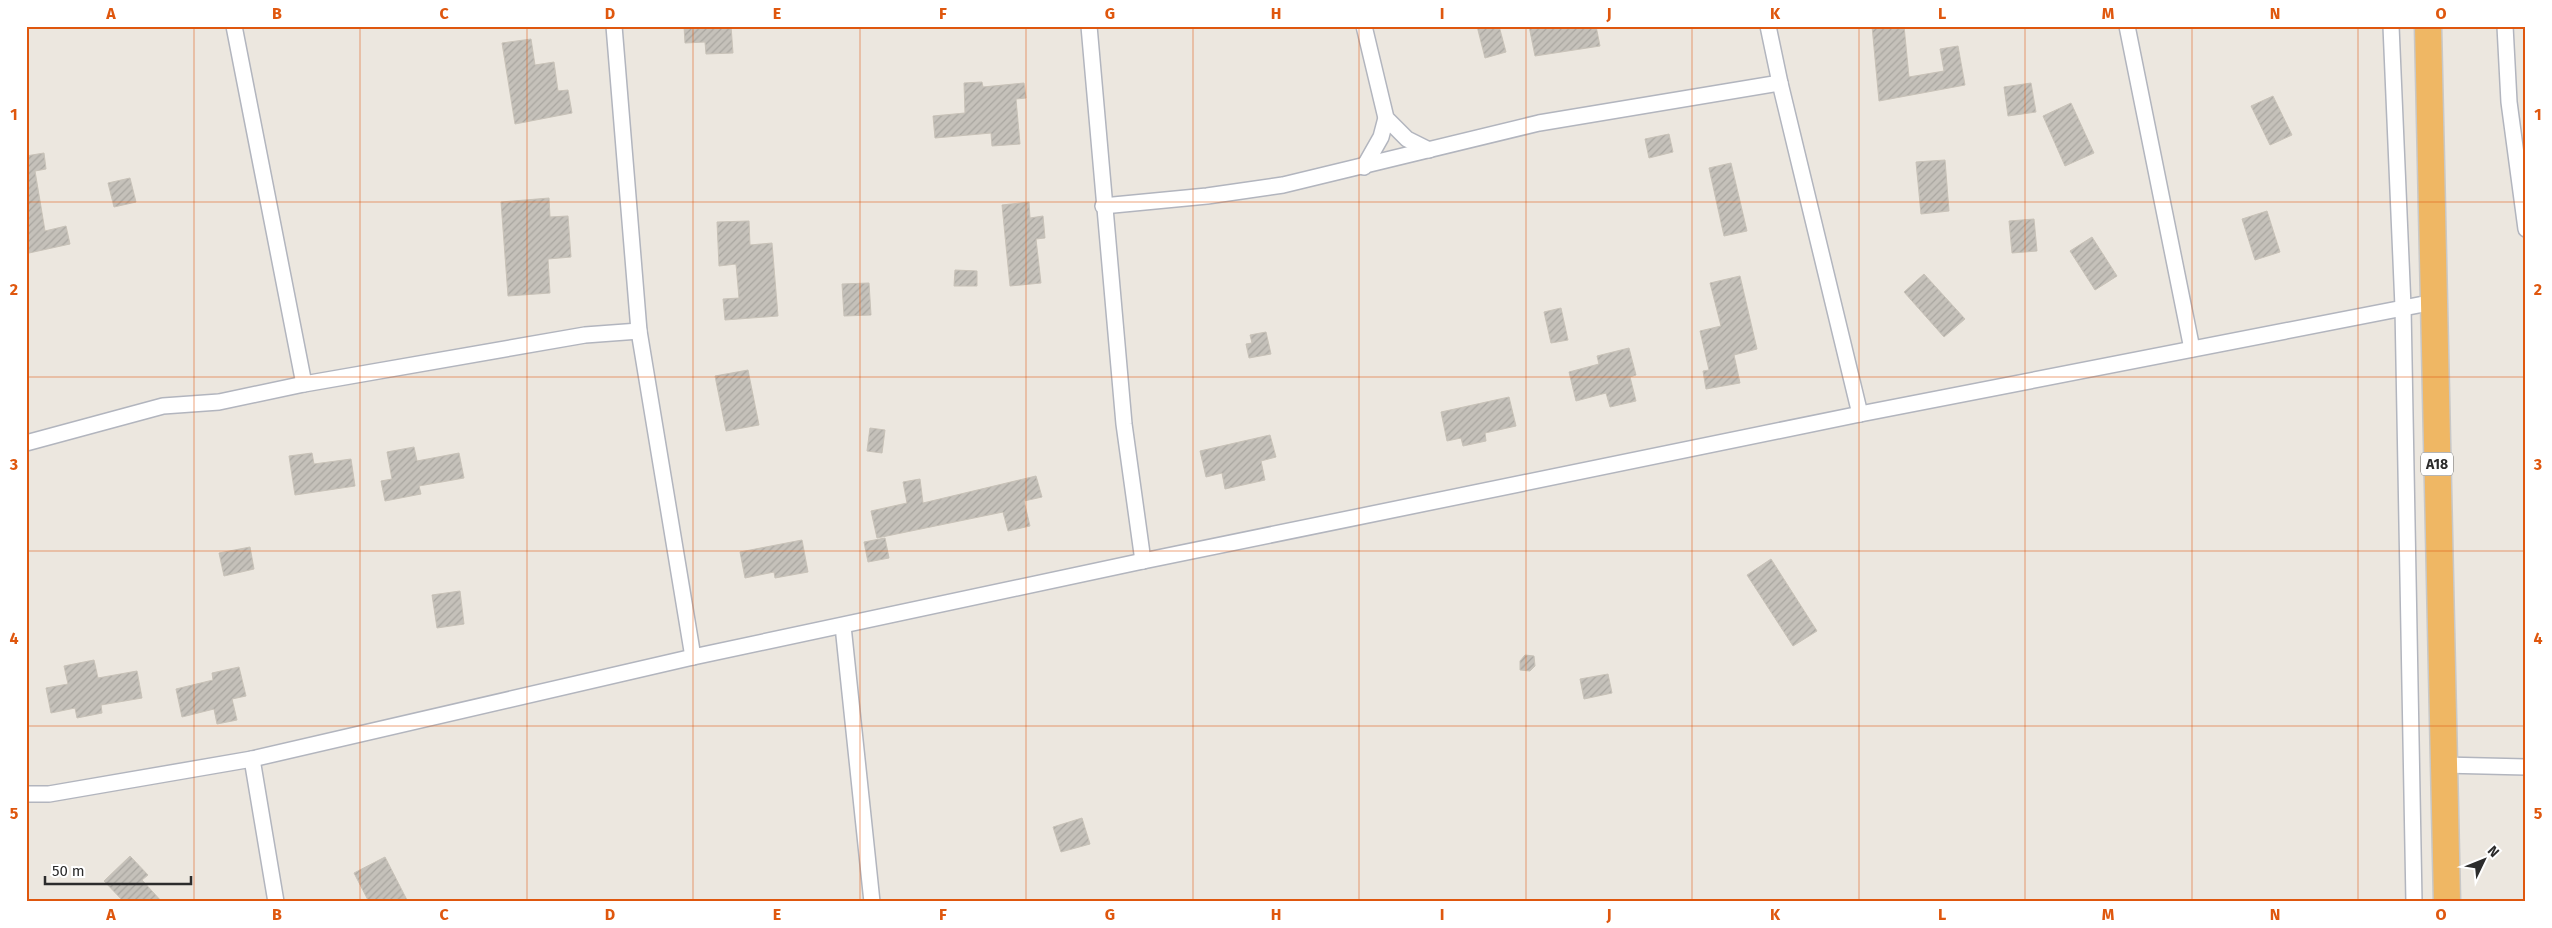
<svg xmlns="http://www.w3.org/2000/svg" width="2552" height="928" font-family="'Fira Sans',sans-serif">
  <defs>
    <pattern id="building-hatch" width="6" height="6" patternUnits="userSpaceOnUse" patternTransform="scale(1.25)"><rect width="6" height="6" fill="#c5c1ba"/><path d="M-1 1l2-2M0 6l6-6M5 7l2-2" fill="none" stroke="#a9a6a0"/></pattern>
  </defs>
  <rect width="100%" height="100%" fill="#ece7df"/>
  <g fill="url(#building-hatch)" stroke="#c8c2b8">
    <polygon points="684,26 731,26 733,53 706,54 705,42 685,43"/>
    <polygon points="1477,26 1499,26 1506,52 1485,58"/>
    <polygon points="1529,26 1596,26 1600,46 1535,56"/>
    <polygon points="1872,26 1904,26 1909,77 1944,71 1940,49 1958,46 1965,85 1879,101"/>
    <polygon points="531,39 535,65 554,62 558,91 568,90 572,113 515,124 502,43"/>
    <polygon points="982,82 983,87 1024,83 1026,98 1016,99 1020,144 992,146 991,133 935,138 933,116 965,113 964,83"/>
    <polygon points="2031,83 2036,112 2008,116 2004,87"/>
    <polygon points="2273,96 2292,135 2270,145 2251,106"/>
    <polygon points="2071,103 2094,153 2065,166 2043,116"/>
    <polygon points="1669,134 1673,152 1649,158 1645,139"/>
    <polygon points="44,153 46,169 35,171 45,231 66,226 70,244 29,253 26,243 26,156"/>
    <polygon points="1945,160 1949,211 1921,214 1916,162"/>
    <polygon points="1731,163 1747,231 1724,236 1709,168"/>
    <polygon points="130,178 136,202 114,207 108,183"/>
    <polygon points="549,198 550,217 568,216 571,257 548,259 550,293 508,296 501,202"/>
    <polygon points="1029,202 1030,218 1043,216 1045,238 1036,239 1041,283 1010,286 1002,205"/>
    <polygon points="2267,211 2280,252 2255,260 2242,219"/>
    <polygon points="2034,219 2037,251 2012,253 2009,221"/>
    <polygon points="749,221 750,245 772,243 778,316 725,320 723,299 739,298 736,264 719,266 717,222"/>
    <polygon points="2092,237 2117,276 2095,290 2070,251"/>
    <polygon points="955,270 977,271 977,286 954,286"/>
    <polygon points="1924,274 1965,319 1944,337 1904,292"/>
    <polygon points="1740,276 1757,349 1734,355 1740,383 1706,389 1703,371 1709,370 1700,331 1721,326 1710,283"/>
    <polygon points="869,283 871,315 844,316 842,284"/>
    <polygon points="1561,308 1568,340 1551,343 1544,312"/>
    <polygon points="1266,332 1271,354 1249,358 1246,344 1252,343 1250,335"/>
    <polygon points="1629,348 1636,375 1630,377 1636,401 1610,407 1606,393 1576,401 1569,372 1599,364 1597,356"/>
    <polygon points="748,370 759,425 726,431 715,376"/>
    <polygon points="1509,397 1516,426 1485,433 1486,441 1463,446 1461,438 1447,441 1441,412"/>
    <polygon points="870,428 885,430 882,453 867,451"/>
    <polygon points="1270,435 1276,457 1261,461 1265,480 1225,489 1222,473 1206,477 1200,451"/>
    <polygon points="414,447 417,461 459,453 464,478 419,486 421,494 385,501 381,481 392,479 387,452"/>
    <polygon points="312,453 314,464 351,459 355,486 295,495 289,456"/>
    <polygon points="1036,476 1042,497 1024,501 1030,526 1008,531 1003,512 877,538 871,511 907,503 903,482 920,479 923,503"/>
    <polygon points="885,538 889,558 868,562 864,542"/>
    <polygon points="802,540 808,572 775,578 774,572 745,578 740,552"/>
    <polygon points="250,547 254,569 224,576 219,553"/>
    <polygon points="1771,559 1817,631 1793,646 1747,575"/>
    <polygon points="460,591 464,624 437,628 432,595"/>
    <polygon points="1525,655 1534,656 1535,666 1530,671 1520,670 1520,661"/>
    <polygon points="94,660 98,678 137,671 142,698 101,705 102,713 77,718 75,708 51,713 46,688 68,684 64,666"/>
    <polygon points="239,667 246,696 232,699 237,720 217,724 214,709 182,717 176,689 213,680 212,673"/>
    <polygon points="1608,674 1612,693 1584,699 1580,679"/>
    <polygon points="1082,818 1090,844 1061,852 1053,827"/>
    <polygon points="130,856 148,875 142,880 162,902 124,902 104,881"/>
    <polygon points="385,857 408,902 369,902 354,873"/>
  </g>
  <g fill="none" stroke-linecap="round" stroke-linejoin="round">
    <g stroke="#b2b5be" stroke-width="18">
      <g id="minor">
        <polyline points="234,26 304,384"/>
        <polyline points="614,26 639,331 693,657"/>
        <polyline points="1089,26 1124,424 1143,561"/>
        <polyline points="1364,26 1386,118 1407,139 1429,150"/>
        <polyline points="1768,26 1780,83 1860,414"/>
        <polyline points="2127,26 2192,349"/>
        <polyline points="2391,26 2403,307 2414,902"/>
        <polyline points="2505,26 2509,102 2526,229"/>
        <polyline points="1364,167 1381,137 1386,118"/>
        <polyline points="1103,206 1207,196 1283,185 1539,123 1780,83"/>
        <polyline points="26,443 163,406 219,402 304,384 585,335 639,331"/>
        <polyline points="843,626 872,902"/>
        <polyline points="252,759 276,902"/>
        <polyline points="2443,765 2526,767"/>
        <polyline points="26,794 49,794 252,759 693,657 1143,561 1860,414 2434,302"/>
      </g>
    </g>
    <g stroke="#c8c8c8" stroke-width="29">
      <polyline id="trunk" points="2428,26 2447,902"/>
    </g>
    <use href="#minor" stroke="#fff" stroke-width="15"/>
    <use href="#trunk" stroke="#efb764" stroke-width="26"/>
  </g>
  <path fill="none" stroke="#df570e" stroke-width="1" stroke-opacity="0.55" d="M 194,26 L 194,902M 360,26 L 360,902M 527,26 L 527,902M 693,26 L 693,902M 860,26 L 860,902M 1026,26 L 1026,902M 1193,26 L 1193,902M 1359,26 L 1359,902M 1526,26 L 1526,902M 1692,26 L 1692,902M 1859,26 L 1859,902M 2025,26 L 2025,902M 2192,26 L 2192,902M 2358,26 L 2358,902M 26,202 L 2526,202M 26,377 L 2526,377M 26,551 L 2526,551M 26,726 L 2526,726"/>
  <g text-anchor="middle" stroke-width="4" stroke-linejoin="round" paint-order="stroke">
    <rect fill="#fff" stroke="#6b6b6b" stroke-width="1" x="2421" y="452.5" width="32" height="23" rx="4"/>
    <g font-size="14" font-weight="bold" fill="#2c2c2c">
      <text x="2437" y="469">A18</text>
    </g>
  </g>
  <rect width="2552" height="928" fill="none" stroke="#ffffff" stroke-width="55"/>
  <g transform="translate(2484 860) rotate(47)" stroke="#ffffff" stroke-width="4" paint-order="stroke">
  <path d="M0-4L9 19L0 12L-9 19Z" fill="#2c2c2c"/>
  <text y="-8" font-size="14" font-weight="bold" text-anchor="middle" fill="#2c2c2c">N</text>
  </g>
  <path d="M45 876v8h146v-8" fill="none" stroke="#2c2c2c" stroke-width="2.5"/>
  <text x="52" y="876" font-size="15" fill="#2c2c2c" stroke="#ffffff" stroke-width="4" paint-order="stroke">50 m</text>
  <rect x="28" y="28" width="2496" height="872" fill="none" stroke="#df570e" stroke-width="2"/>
  <g font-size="16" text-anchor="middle" font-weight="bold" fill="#df570e">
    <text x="111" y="19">A</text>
    <text x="277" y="19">B</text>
    <text x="444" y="19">C</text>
    <text x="610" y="19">D</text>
    <text x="777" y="19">E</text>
    <text x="943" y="19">F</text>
    <text x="1110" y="19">G</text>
    <text x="1276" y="19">H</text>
    <text x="1442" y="19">I</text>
    <text x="1609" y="19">J</text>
    <text x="1775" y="19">K</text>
    <text x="1942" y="19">L</text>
    <text x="2108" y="19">M</text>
    <text x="2275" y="19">N</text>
    <text x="2441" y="19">O</text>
    <text x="14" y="120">1</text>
    <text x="2538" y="120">1</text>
    <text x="14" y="295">2</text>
    <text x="2538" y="295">2</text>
    <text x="14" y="470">3</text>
    <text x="2538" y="470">3</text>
    <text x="14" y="644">4</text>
    <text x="2538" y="644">4</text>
    <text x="14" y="819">5</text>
    <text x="2538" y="819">5</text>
    <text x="111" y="920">A</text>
    <text x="277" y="920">B</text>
    <text x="444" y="920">C</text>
    <text x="610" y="920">D</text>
    <text x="777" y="920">E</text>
    <text x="943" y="920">F</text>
    <text x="1110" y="920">G</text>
    <text x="1276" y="920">H</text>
    <text x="1442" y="920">I</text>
    <text x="1609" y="920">J</text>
    <text x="1775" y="920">K</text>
    <text x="1942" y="920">L</text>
    <text x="2108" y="920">M</text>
    <text x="2275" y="920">N</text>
    <text x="2441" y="920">O</text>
  </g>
</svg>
